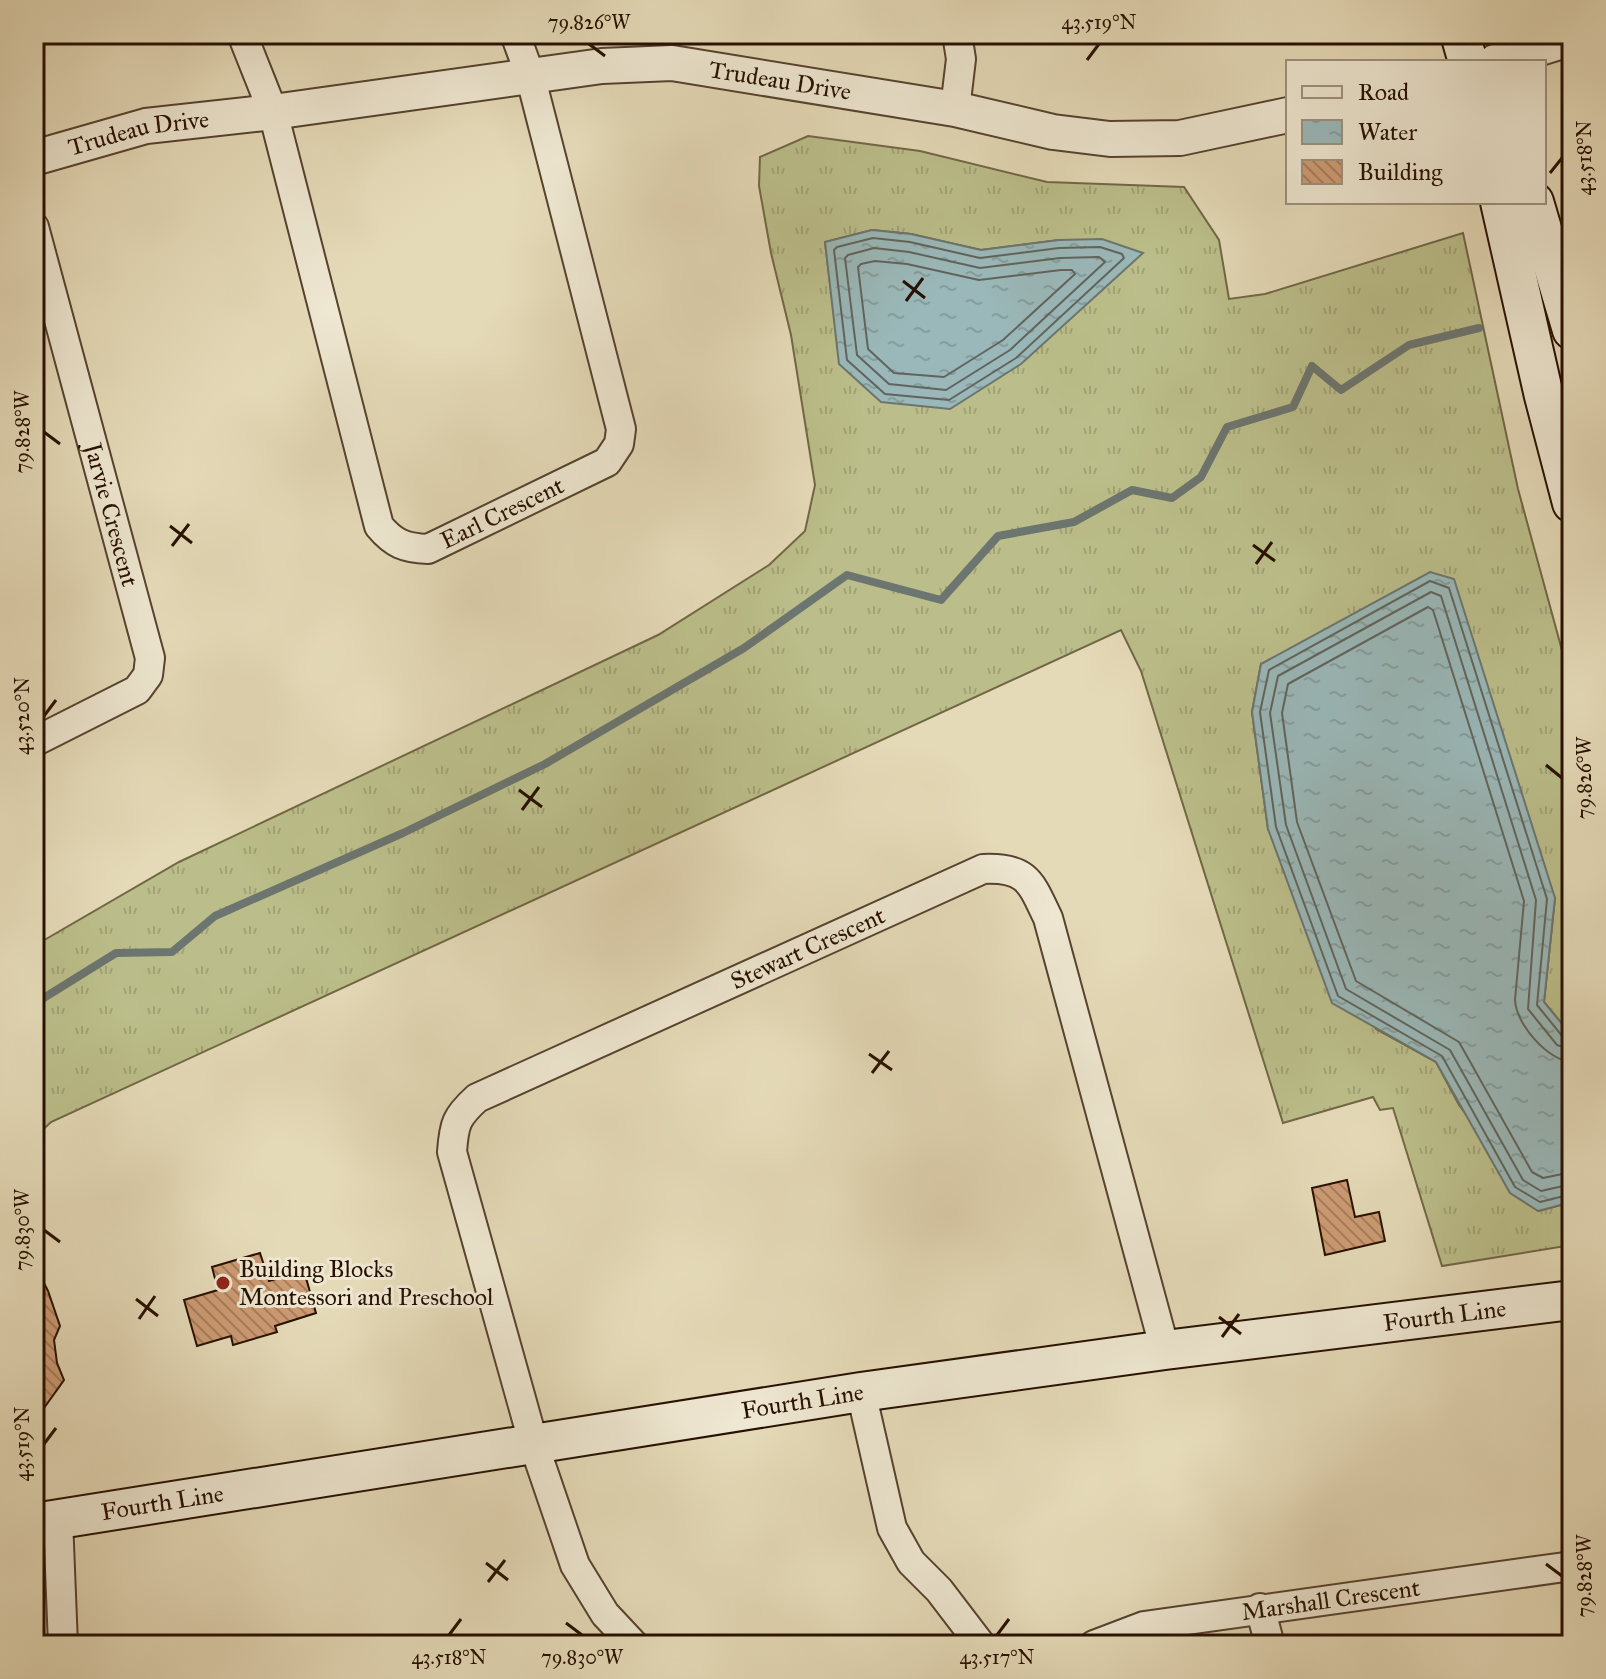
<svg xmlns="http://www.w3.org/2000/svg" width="1606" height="1679" font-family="'IM FELL Great Primer',serif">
  <defs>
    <pattern id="grass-tufts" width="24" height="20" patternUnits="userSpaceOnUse" patternTransform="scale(2)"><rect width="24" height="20" fill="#bbbe8a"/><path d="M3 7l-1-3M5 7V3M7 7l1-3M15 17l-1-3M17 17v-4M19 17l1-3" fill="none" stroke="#a1a275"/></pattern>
    <pattern id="water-ripples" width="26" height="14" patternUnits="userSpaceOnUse" patternTransform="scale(2)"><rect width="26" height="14" fill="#9ab8b9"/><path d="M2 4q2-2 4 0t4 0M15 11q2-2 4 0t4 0" fill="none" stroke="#859d9d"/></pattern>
    <pattern id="building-back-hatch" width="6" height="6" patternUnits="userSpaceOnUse" patternTransform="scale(2)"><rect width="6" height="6" fill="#cd9b73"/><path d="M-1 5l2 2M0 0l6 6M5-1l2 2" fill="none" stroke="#a67d5c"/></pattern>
  </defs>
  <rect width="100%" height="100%" fill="#e5dab8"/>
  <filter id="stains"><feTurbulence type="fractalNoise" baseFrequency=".0025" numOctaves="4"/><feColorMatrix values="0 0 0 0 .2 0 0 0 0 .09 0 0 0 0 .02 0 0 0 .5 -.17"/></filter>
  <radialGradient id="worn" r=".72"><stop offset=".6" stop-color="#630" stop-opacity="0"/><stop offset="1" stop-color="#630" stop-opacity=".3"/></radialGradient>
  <path fill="url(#grass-tufts)" stroke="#716745" stroke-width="2" fill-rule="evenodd" d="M 808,136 L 920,151 L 1047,182 L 1184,187 L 1219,240 L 1229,299 L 1265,294 L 1463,233 L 1518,489 L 1572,687 L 1572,1036 L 1544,1002 L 1555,898 L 1261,664 L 1252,712 L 1268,829 L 1376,1029 L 1436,1062 L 1459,1105 L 1538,1211 L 1572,1202 L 1572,1245 L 1442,1266 L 1393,1108 L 1380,1110 L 1373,1097 L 1283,1123 L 1141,671 L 1121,630 L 51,1122 L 34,1138 L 34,946 L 179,862 L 658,635 L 769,565 L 805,531 L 815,485 L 791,335 L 771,253 L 759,186 L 760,157 ZM 872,230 L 911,234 L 981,250 L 1059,240 L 840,364 L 825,242 Z"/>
  <g fill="url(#water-ripples)" stroke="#6c756f" stroke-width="2">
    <polygon points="872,230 911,234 981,250 1059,240 1102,239 1143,253 1021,364 950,409 881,402 839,364 825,242"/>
    <polygon points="1430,572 1454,579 1555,898 1544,1002 1572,1036 1572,1202 1538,1211 1510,1193 1436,1062 1332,1003 1268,829 1252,712 1261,664"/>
  </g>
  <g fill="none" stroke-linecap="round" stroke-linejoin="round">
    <g stroke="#60645c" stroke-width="2">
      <polygon points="873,238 910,242 980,258 1059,248 1100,247 1122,254 1124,258 1016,358 949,400 885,394 847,360 834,250 837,247"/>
      <polygon points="874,248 909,252 980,268 1060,258 1099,257 1105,262 1010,350 946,390 889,384 857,355 845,258 848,255"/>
      <polygon points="875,261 907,264 979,280 1061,270 1072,270 1075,274 1003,340 944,377 894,373 868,349 858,267 861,264"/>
      <polyline points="1572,1040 1563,1037 1537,1005 1547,899 1449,588 1430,581 1269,670 1260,712 1276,827 1338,996 1442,1056 1515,1187 1540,1202 1572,1194"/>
      <polyline points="1572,1050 1557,1045 1528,1009 1536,900 1441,596 1431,592 1278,676 1270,713 1286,825 1346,989 1450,1050 1523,1180 1541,1191 1572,1184"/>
      <path d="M 1572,1062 C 1548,1061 1516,1024 1515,1000 L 1524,901 L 1433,610 L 1428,607 L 1288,684 L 1282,713 L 1297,822 L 1356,981 L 1459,1042 L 1532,1172 L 1543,1178 L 1572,1172"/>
    </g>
    <polyline stroke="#6c756f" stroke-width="8" points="34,1004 116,953 172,952 215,916 403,833 545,764 744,648 847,575 941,600 998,536 1074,522 1132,490 1172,498 1201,477 1227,427 1293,407 1312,366 1341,390 1409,345 1479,328"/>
  </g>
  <g fill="url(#building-back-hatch)" stroke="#271000" stroke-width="2">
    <polygon points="1347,1180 1355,1217 1379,1212 1385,1241 1325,1255 1312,1188"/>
    <polygon points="260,1253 269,1281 304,1271 316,1313 275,1326 277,1332 233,1345 231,1336 197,1346 184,1300 218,1290 212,1267"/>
    <polygon points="34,1264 48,1291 60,1326 54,1340 57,1363 64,1380 34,1422"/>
  </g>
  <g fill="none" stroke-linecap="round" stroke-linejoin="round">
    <g stroke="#56422e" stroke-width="32">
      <g id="minor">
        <path id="s1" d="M 242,34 L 273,112 L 379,526 C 394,544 405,548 428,549 L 607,462 L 619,444 L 621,429 L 530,75 L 515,34"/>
        <polyline points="955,109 961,59 957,34"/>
        <path id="s2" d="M 34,227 L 150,658 L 148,675 L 137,690 L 34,742"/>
        <polyline points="861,1392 892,1528 911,1562 939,1590 981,1645"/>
        <polyline points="58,1519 63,1645"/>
        <polyline points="1260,1608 1270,1645"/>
        <path id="s3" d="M 634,1645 L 605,1614 L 575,1565 L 534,1445 L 452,1152 C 454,1124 456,1117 477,1098 L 983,869 C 1028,867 1031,883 1048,918 L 1165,1350"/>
        <path id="s4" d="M 1094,1645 L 1144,1626 L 1572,1566"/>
      </g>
    </g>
    <g stroke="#56422e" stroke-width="38">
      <g id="tertiary">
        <polyline points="1495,62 1572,38"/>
        <path id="s5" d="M 34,158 L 146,126 L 273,112 L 602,66 L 672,63 L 955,109 L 1053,132 L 1110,139 L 1180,138 L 1288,115"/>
      </g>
    </g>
    <g stroke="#271000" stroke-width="42">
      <g id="secondary">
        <polyline points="1460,34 1468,62"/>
        <polyline points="1500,202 1544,396 1572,503"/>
        <polyline points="1534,202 1572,330"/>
        <path id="s6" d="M 34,1523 L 861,1392 L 1165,1350 L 1572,1300"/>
      </g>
    </g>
    <use href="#minor" stroke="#eee7d1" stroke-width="28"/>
    <use href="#tertiary" stroke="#eee7d1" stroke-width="34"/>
    <use href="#secondary" stroke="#eee7d1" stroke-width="38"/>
  </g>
  <path fill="none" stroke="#271000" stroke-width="3" d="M 589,44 L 605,56M 1087,60 L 1099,44M 1550,173 L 1562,158M 903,281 L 925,298M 906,301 L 923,278M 44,432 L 60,444M 170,526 L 192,543M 1253,545 L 1275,561M 172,546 L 189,524M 1256,564 L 1272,542M 44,716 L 56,700M 1546,765 L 1562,778M 519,790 L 542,807M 522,810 L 539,787M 869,1054 L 892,1070M 872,1073 L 889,1051M 44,1230 L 60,1242M 136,1299 L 158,1316M 1219,1317 L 1241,1334M 139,1319 L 155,1296M 1222,1337 L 1239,1314M 44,1444 L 56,1428M 486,1563 L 508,1580M 1546,1564 L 1562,1576M 488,1582 L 505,1560M 566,1623 L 582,1635M 449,1635 L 461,1619M 997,1635 L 1009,1619"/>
  <circle fill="#8f2418" stroke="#eee7d1" stroke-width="3" cx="223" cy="1283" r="8"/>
  <g text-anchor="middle" stroke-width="6" stroke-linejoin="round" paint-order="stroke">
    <g font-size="24" fill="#271000" stroke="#eee7d1">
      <text dy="8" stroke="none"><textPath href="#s5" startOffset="756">Trudeau Drive</textPath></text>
      <text dy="8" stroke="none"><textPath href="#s5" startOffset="108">Trudeau Drive</textPath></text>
      <text dy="8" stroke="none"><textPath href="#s1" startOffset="650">Earl Crescent</textPath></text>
      <text dy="8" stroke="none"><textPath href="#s2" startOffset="298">Jarvie Crescent</textPath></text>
      <text dy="8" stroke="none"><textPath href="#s3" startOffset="956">Stewart Crescent</textPath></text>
      <text dy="8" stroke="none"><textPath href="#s6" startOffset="1426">Fourth Line</textPath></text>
      <text dy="8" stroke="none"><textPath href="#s6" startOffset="778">Fourth Line</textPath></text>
      <text dy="8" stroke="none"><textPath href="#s6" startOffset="130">Fourth Line</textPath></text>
      <text dy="8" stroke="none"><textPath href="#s4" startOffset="242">Marshall Crescent</textPath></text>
    </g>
    <g font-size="24" fill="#271000" stroke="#eee7d1" text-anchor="start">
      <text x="239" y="1277">Building Blocks<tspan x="239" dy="28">Montessori and Preschool</tspan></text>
    </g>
  </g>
  <rect width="1606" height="1679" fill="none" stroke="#e5dab8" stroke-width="88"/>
  <rect x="1286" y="60" width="260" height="144" fill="#eee7d1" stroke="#9e917d" stroke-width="2"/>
  <rect x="1302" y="86" width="40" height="12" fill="#eee7d1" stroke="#9e917d" stroke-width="2"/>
  <text x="1358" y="100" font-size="24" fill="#271000">Road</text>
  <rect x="1302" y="120" width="40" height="24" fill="url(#water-ripples)" stroke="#9e917d" stroke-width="2"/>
  <text x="1358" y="140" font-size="24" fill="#271000">Water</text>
  <rect x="1302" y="160" width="40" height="24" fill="url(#building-back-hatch)" stroke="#9e917d" stroke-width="2"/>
  <text x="1358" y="180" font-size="24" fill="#271000">Building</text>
  <rect x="44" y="44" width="1518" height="1591" fill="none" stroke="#271000" stroke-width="3"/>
  <g font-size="20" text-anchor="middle" fill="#271000">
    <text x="589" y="29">79.826°W</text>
    <text x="1099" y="29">43.519°N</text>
    <text transform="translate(1584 158) rotate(-90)" y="7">43.518°N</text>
    <text transform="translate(22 432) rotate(-90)" y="7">79.828°W</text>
    <text transform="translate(22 716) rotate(-90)" y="7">43.520°N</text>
    <text transform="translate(1584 778) rotate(-90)" y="7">79.826°W</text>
    <text transform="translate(22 1230) rotate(-90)" y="7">79.830°W</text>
    <text transform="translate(22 1444) rotate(-90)" y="7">43.519°N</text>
    <text transform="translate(1584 1576) rotate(-90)" y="7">79.828°W</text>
    <text x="449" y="1664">43.518°N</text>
    <text x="582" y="1664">79.830°W</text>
    <text x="997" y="1664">43.517°N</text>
  </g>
  <rect width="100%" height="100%" filter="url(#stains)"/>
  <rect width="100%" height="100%" fill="url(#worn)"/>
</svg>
